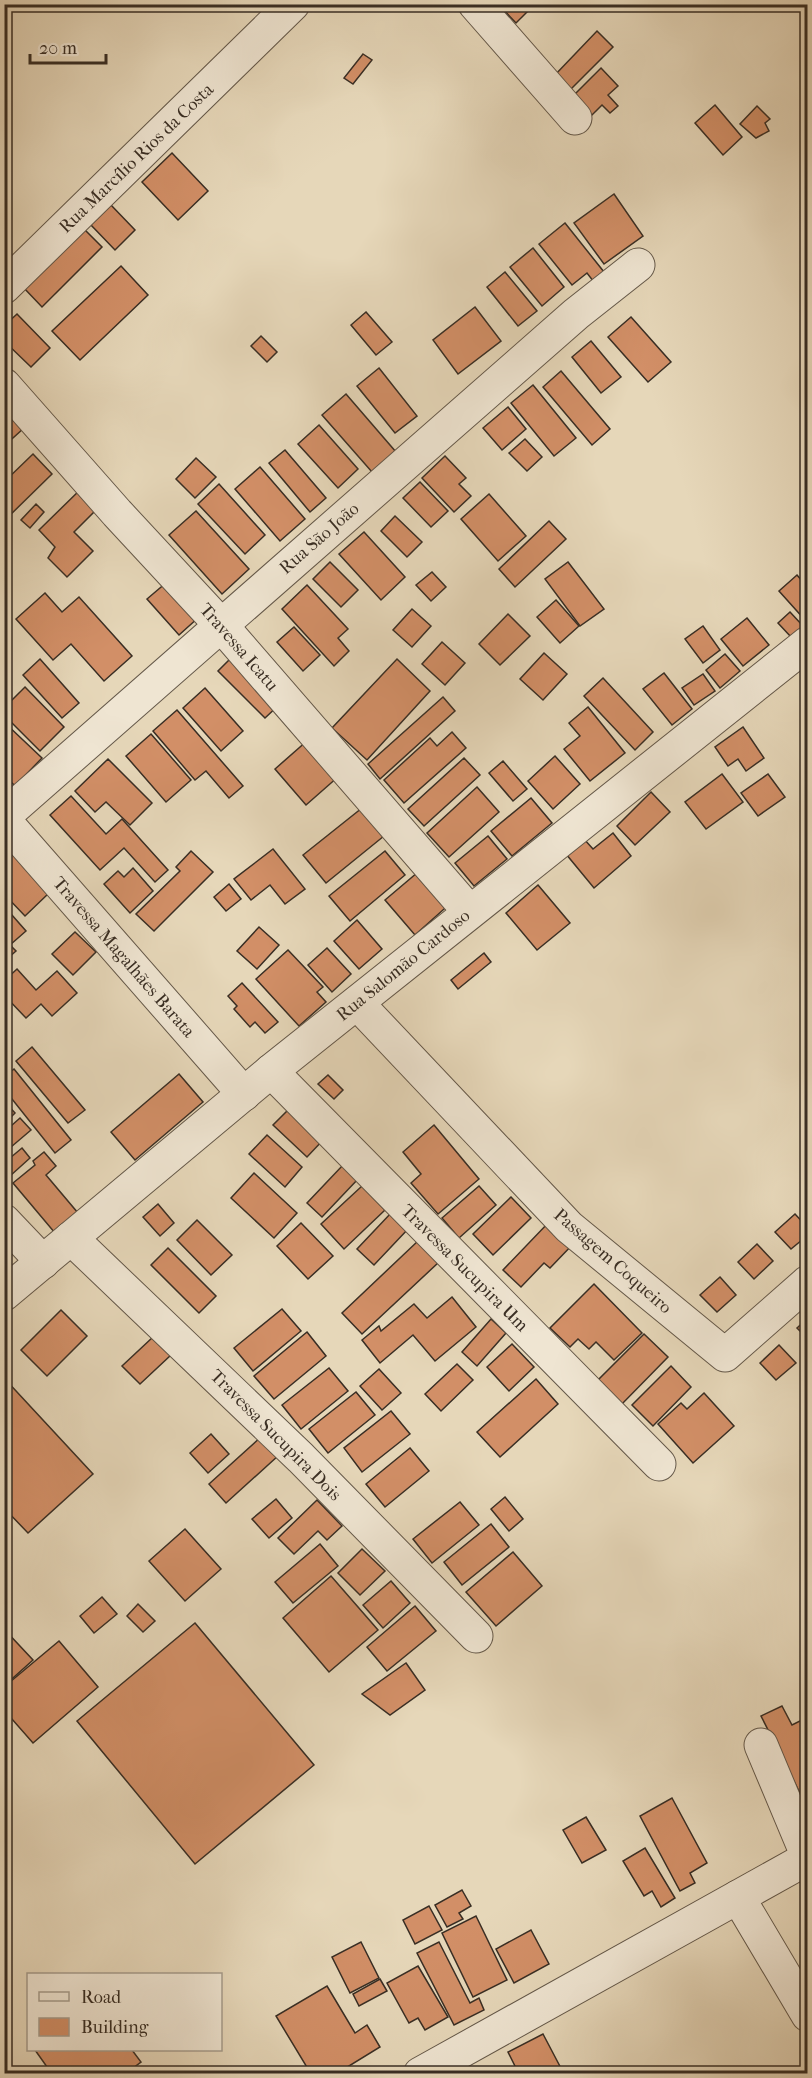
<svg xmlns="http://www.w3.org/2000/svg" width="812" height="2078" font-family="'IM FELL French Canon',serif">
  <rect width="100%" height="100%" fill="#e6d7b9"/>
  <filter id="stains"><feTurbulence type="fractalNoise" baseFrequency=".00333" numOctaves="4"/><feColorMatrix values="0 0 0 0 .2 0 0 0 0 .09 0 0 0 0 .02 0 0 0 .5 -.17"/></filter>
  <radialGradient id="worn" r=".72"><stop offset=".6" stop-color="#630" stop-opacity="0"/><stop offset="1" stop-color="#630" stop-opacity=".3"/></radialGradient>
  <g fill="#d28f67" stroke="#392e24" stroke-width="1.5">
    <polygon points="498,4 535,4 516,23"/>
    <polygon points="597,31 613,47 569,91 554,76"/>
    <polygon points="363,54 372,60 353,84 344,78"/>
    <polygon points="601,68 618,86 608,95 618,106 610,113 602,105 588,119 570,99"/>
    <polygon points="715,105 742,137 723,155 695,123"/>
    <polygon points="757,106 770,119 765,123 769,131 756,138 740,124"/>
    <polygon points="172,153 208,191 178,220 142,182"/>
    <polygon points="614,194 643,236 604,264 574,223"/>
    <polygon points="110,204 135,230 115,250 90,224"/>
    <polygon points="565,223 608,277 597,286 587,273 572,285 539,244"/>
    <polygon points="83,228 102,247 42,307 23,287"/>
    <polygon points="533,248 564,287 542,306 510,267"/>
    <polygon points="121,266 148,295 80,360 52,331"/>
    <polygon points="505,272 537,311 518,326 487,287"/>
    <polygon points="475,307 501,341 458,374 433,340"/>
    <polygon points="366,312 392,342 376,355 351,325"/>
    <polygon points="17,314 50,348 31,367 4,341 4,326"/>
    <polygon points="631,317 671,362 648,382 608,337"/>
    <polygon points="261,336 277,352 267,362 251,346"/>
    <polygon points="591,341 621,377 601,393 572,357"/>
    <polygon points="379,368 417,416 395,433 357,386"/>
    <polygon points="561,371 610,429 592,445 543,387"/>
    <polygon points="533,385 576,438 554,456 511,403"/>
    <polygon points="346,394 396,452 372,472 322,415"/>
    <polygon points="4,407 24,428 4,446"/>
    <polygon points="508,407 526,429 502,450 483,428"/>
    <polygon points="319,425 358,469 338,488 298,444"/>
    <polygon points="525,439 542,457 527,471 509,453"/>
    <polygon points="285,450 326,498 310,512 269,463"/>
    <polygon points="33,454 52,474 4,521 4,482"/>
    <polygon points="445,456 466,478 459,484 471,496 454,512 422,478"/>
    <polygon points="196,458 216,477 195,498 176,479"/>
    <polygon points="260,467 305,519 280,541 235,489"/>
    <polygon points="420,482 448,511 431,527 403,498"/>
    <polygon points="219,484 265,535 245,554 198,504"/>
    <polygon points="85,485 103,503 74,532 93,551 67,577 48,558 55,547 39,530"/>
    <polygon points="489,494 526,536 498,561 461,519"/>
    <polygon points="36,504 44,512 30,528 21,520"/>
    <polygon points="196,511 249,569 222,594 169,535"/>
    <polygon points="395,516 422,542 407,557 381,531"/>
    <polygon points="549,521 566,539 515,587 499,569"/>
    <polygon points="364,532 405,577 381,600 339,554"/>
    <polygon points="330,562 358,590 341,607 313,579"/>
    <polygon points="568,562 604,609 580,626 545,579"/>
    <polygon points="432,572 446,587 431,601 416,585"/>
    <polygon points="797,575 808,588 808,618 805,620 779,591"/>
    <polygon points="167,582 199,617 179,635 147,599"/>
    <polygon points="307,585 348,629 338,638 349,651 334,666 282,609"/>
    <polygon points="45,593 62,612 79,597 132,656 104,681 71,644 53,660 16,619"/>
    <polygon points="556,600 579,626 560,643 537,617"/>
    <polygon points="412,609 431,626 412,647 393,630"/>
    <polygon points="790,612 803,626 791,637 778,623"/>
    <polygon points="508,614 530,636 500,665 479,644"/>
    <polygon points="747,618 769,645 743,666 721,639"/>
    <polygon points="703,626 720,650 703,663 685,639"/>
    <polygon points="294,627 320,655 303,671 277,642"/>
    <polygon points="442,642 465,663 445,685 422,664"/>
    <polygon points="544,653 567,674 543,700 520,679"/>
    <polygon points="235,654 282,702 265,718 218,671"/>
    <polygon points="725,654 740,671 720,688 706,670"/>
    <polygon points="40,659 79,703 62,718 23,675"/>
    <polygon points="397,659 430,691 367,760 332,728"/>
    <polygon points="664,673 692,709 672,725 643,689"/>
    <polygon points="703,674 715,691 694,705 682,688"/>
    <polygon points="603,678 653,732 635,750 584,696"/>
    <polygon points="25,687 64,727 40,751 4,715 4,708"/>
    <polygon points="205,688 243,731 221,751 183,708"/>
    <polygon points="443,697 455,711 380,779 368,764"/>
    <polygon points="588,707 625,753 590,781 564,749 580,736 569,723"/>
    <polygon points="177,710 243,786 229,798 206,771 195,780 153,731"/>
    <polygon points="4,722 42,758 15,786 4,775"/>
    <polygon points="743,727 764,758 746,771 738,759 728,766 715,747"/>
    <polygon points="452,732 466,748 404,803 384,780 430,738 437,746"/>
    <polygon points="151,734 191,780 166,802 126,756"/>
    <polygon points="308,740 339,776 306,805 275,769"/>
    <polygon points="555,756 580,784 553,809 528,781"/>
    <polygon points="464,758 480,775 424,826 408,809"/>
    <polygon points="108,759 152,803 130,825 106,802 95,812 75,791"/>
    <polygon points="503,761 527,789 513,801 489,773"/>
    <polygon points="722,774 743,802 706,829 685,802"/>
    <polygon points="768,774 785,797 758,816 741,793"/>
    <polygon points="477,787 499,812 449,857 427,833"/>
    <polygon points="651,792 670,812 635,845 617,826"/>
    <polygon points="71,796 106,834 122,819 168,870 155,882 124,848 100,870 50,815"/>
    <polygon points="531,798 552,823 512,856 491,831"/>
    <polygon points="362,808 384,836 326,883 303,855"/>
    <polygon points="613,833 631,856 594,888 566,854 584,839 593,849"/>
    <polygon points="488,836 507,859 474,886 455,863"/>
    <polygon points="273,849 305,889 285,904 270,885 251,900 234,879"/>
    <polygon points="191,851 213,872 154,931 136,914 180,871 176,867"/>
    <polygon points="385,851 405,875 350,921 329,896"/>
    <polygon points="12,853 49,893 25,916 4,894 4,860"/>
    <polygon points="424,867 453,901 415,935 385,900"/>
    <polygon points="133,868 153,891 130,913 104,884 118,871 124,877"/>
    <polygon points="229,884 241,899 226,911 214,897"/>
    <polygon points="538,885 570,923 537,950 506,913"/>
    <polygon points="4,906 26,931 10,945 16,951 8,958 4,954"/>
    <polygon points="357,920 382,949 359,969 334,941"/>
    <polygon points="259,927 279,945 257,969 237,951"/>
    <polygon points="75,932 96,952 73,975 52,954"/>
    <polygon points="327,948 351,974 332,992 308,965"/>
    <polygon points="288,950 323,987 317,992 326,1002 299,1026 256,979"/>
    <polygon points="484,953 491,962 458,989 451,980"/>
    <polygon points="17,969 36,990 57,971 77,993 52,1016 41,1004 26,1018 4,995 4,981"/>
    <polygon points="242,983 278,1022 265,1033 255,1022 250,1027 234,1009 237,1006 228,996"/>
    <polygon points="32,1047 85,1110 68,1123 16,1061"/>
    <polygon points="14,1069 71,1140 55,1153 4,1089 4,1077"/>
    <polygon points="179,1074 203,1102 135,1160 111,1132"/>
    <polygon points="328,1075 343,1090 334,1099 318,1084"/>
    <polygon points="4,1101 15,1113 7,1121 11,1126 20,1118 31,1130 4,1153"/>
    <polygon points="291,1107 324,1139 307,1157 273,1125"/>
    <polygon points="434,1125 479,1179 438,1214 411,1183 421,1174 403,1152"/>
    <polygon points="267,1135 302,1167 285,1187 249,1154"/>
    <polygon points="22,1148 30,1158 10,1176 4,1169 4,1163"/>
    <polygon points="44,1152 56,1166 46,1175 78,1213 55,1233 13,1183 35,1165 33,1161"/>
    <polygon points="343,1165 358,1179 322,1217 307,1203"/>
    <polygon points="254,1173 297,1213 274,1238 231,1198"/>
    <polygon points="362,1186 385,1210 344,1249 321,1224"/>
    <polygon points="479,1186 496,1205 459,1238 442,1218"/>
    <polygon points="511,1197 531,1218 493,1255 473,1234"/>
    <polygon points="158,1204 174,1223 160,1236 143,1217"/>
    <polygon points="391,1213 408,1229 374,1265 357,1249"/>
    <polygon points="795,1214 808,1228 808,1235 791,1249 775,1232"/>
    <polygon points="197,1220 232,1255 211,1275 177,1240"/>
    <polygon points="550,1221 574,1243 550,1268 544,1263 521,1287 503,1270"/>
    <polygon points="301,1223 333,1256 308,1279 277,1246"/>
    <polygon points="419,1240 439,1262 362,1334 342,1313"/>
    <polygon points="757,1244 773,1261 754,1279 738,1262"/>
    <polygon points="168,1248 216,1296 199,1313 151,1265"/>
    <polygon points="720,1277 736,1295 717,1312 700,1295"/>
    <polygon points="594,1284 642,1333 614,1360 596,1342 589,1349 578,1339 570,1347 550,1328"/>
    <polygon points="452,1297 476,1327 435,1361 413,1335 380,1363 362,1340 379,1326 381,1331 414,1304 427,1318"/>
    <polygon points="282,1309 301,1331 253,1371 234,1348"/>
    <polygon points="61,1310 87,1336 47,1376 21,1350"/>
    <polygon points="808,1318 808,1339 797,1328"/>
    <polygon points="491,1319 506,1333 477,1366 462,1352"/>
    <polygon points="307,1332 326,1356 274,1399 254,1376"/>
    <polygon points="644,1334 668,1357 621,1405 597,1381"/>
    <polygon points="153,1337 171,1355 140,1384 122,1366"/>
    <polygon points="512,1344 534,1367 509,1391 487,1367"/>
    <polygon points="779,1345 796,1363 776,1380 760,1363"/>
    <polygon points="457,1364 473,1380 441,1411 425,1394"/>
    <polygon points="671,1366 691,1387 653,1426 632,1405"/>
    <polygon points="329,1368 348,1391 301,1429 282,1405"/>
    <polygon points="379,1369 401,1393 382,1410 360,1386"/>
    <polygon points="4,1378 93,1474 28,1533 4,1508"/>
    <polygon points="536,1379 558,1404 500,1457 477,1432"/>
    <polygon points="356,1392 375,1415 328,1453 309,1429"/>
    <polygon points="704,1393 734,1426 693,1463 658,1424 681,1403 687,1409"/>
    <polygon points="391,1411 410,1434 362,1472 344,1448"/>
    <polygon points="211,1434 229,1454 208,1473 190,1453"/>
    <polygon points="262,1436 279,1455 226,1503 209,1484"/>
    <polygon points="410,1448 429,1471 385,1507 366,1484"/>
    <polygon points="505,1497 523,1519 509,1531 491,1509"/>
    <polygon points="276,1499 292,1518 269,1538 252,1519"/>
    <polygon points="317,1500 342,1526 327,1540 318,1531 294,1554 278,1538"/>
    <polygon points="460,1502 479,1525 432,1563 413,1539"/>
    <polygon points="491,1524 509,1547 462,1585 444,1562"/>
    <polygon points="185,1529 221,1569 185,1601 149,1561"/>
    <polygon points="320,1544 338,1566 293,1603 275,1582"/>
    <polygon points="362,1549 385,1571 360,1595 338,1573"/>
    <polygon points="513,1552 542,1586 496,1626 466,1592"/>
    <polygon points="331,1576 378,1630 329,1672 283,1618"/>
    <polygon points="391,1581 410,1603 383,1628 363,1605"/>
    <polygon points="102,1597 117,1614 94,1633 80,1616"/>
    <polygon points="138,1604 155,1621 143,1632 127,1616"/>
    <polygon points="415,1606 436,1631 387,1671 367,1647"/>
    <polygon points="195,1623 314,1765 195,1864 77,1721"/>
    <polygon points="4,1629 33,1660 4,1686"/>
    <polygon points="59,1641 98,1687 33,1743 4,1710 4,1687"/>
    <polygon points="406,1663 425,1690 390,1715 362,1694"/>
    <polygon points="782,1706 792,1725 808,1717 808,1809 761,1716"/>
    <polygon points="672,1798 707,1863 690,1873 695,1883 680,1891 640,1816"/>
    <polygon points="586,1817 606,1850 582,1863 563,1830"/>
    <polygon points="645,1848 675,1898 661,1907 652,1891 644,1896 623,1861"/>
    <polygon points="462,1890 471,1906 459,1913 463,1919 447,1927 435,1905"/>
    <polygon points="429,1906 442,1930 415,1944 403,1920"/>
    <polygon points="476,1916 507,1980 473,1997 442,1933"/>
    <polygon points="531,1930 549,1964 514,1983 496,1949"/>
    <polygon points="361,1942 379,1978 350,1993 332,1957"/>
    <polygon points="439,1942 470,2003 479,1998 484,2010 454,2025 417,1953"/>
    <polygon points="418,1966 448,2017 425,2030 418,2018 409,2023 387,1983"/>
    <polygon points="380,1979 387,1991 359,2006 353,1994"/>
    <polygon points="327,1986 355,2033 367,2025 380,2047 336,2074 311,2074 276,2016"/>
    <polygon points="543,2034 564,2074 519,2074 508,2052"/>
    <polygon points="35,2050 132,2050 141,2062 125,2074 88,2074 84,2068 76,2074 52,2074"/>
  </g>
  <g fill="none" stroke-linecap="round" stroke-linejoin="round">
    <g stroke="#645849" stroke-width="35">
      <g id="minor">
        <polyline points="475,4 575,118"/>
        <polyline points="4,287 293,4"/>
        <polyline points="4,385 117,513 220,624 469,911"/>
        <polyline points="4,816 576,314 638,265"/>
        <polyline points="4,820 244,1094"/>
        <polyline points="357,1003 569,1227 725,1355 808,1282"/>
        <polyline points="271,1071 659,1464"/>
        <polyline points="4,1221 43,1262"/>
        <polyline points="71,1238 301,1458 476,1636"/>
        <polyline points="4,1294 271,1071 808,643"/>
        <polyline points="761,1745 808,1857"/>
        <polyline points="738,1897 808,2015"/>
        <polyline points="420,2074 808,1858"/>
      </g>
    </g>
    <use href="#minor" stroke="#efe5d2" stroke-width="33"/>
  </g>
  <g text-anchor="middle" stroke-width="5" stroke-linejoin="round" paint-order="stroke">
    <g font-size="18" fill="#392e24" stroke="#efe5d2">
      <text transform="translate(136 158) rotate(-44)" y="6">Rua Marcílio Rios da Costa</text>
      <text transform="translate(319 538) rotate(-41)" y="6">Rua São João</text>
      <text transform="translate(239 647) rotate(49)" y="6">Travessa Icatu</text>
      <text transform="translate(124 957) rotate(49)" y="6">Travessa Magalhães Barata</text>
      <text transform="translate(403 965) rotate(-39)" y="6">Rua Salomão Cardoso</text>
      <text transform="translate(613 1261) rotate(41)" y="6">Passagem Coqueiro</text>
      <text transform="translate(465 1268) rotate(45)" y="6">Travessa Sucupira Um</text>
      <text transform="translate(276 1435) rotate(45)" y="6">Travessa Sucupira Dois</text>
    </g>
  </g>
  <rect width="812" height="2078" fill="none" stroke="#e6d7b9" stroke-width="24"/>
  <rect x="6" y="6" width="800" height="2066" fill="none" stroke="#392e24" stroke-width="3"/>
  <rect x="12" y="12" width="788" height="2054" fill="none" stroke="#392e24" stroke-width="1.5"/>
  <rect x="27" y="1973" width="195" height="78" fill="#efe5d2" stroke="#a69c8c" stroke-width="1.5"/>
  <rect x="39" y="1992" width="30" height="9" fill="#efe5d2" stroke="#a69c8c" stroke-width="1.5"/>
  <text x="81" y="2003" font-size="18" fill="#392e24">Road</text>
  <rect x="39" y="2018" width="30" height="18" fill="#d28f67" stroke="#a69c8c" stroke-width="1.5"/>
  <text x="81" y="2033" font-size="18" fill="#392e24">Building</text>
  <path d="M30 54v9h76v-9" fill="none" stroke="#392e24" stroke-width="3"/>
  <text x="39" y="54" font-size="18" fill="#392e24" stroke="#efe5d2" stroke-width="4.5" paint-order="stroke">20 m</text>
  <rect width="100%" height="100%" filter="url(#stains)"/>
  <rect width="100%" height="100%" fill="url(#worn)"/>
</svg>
